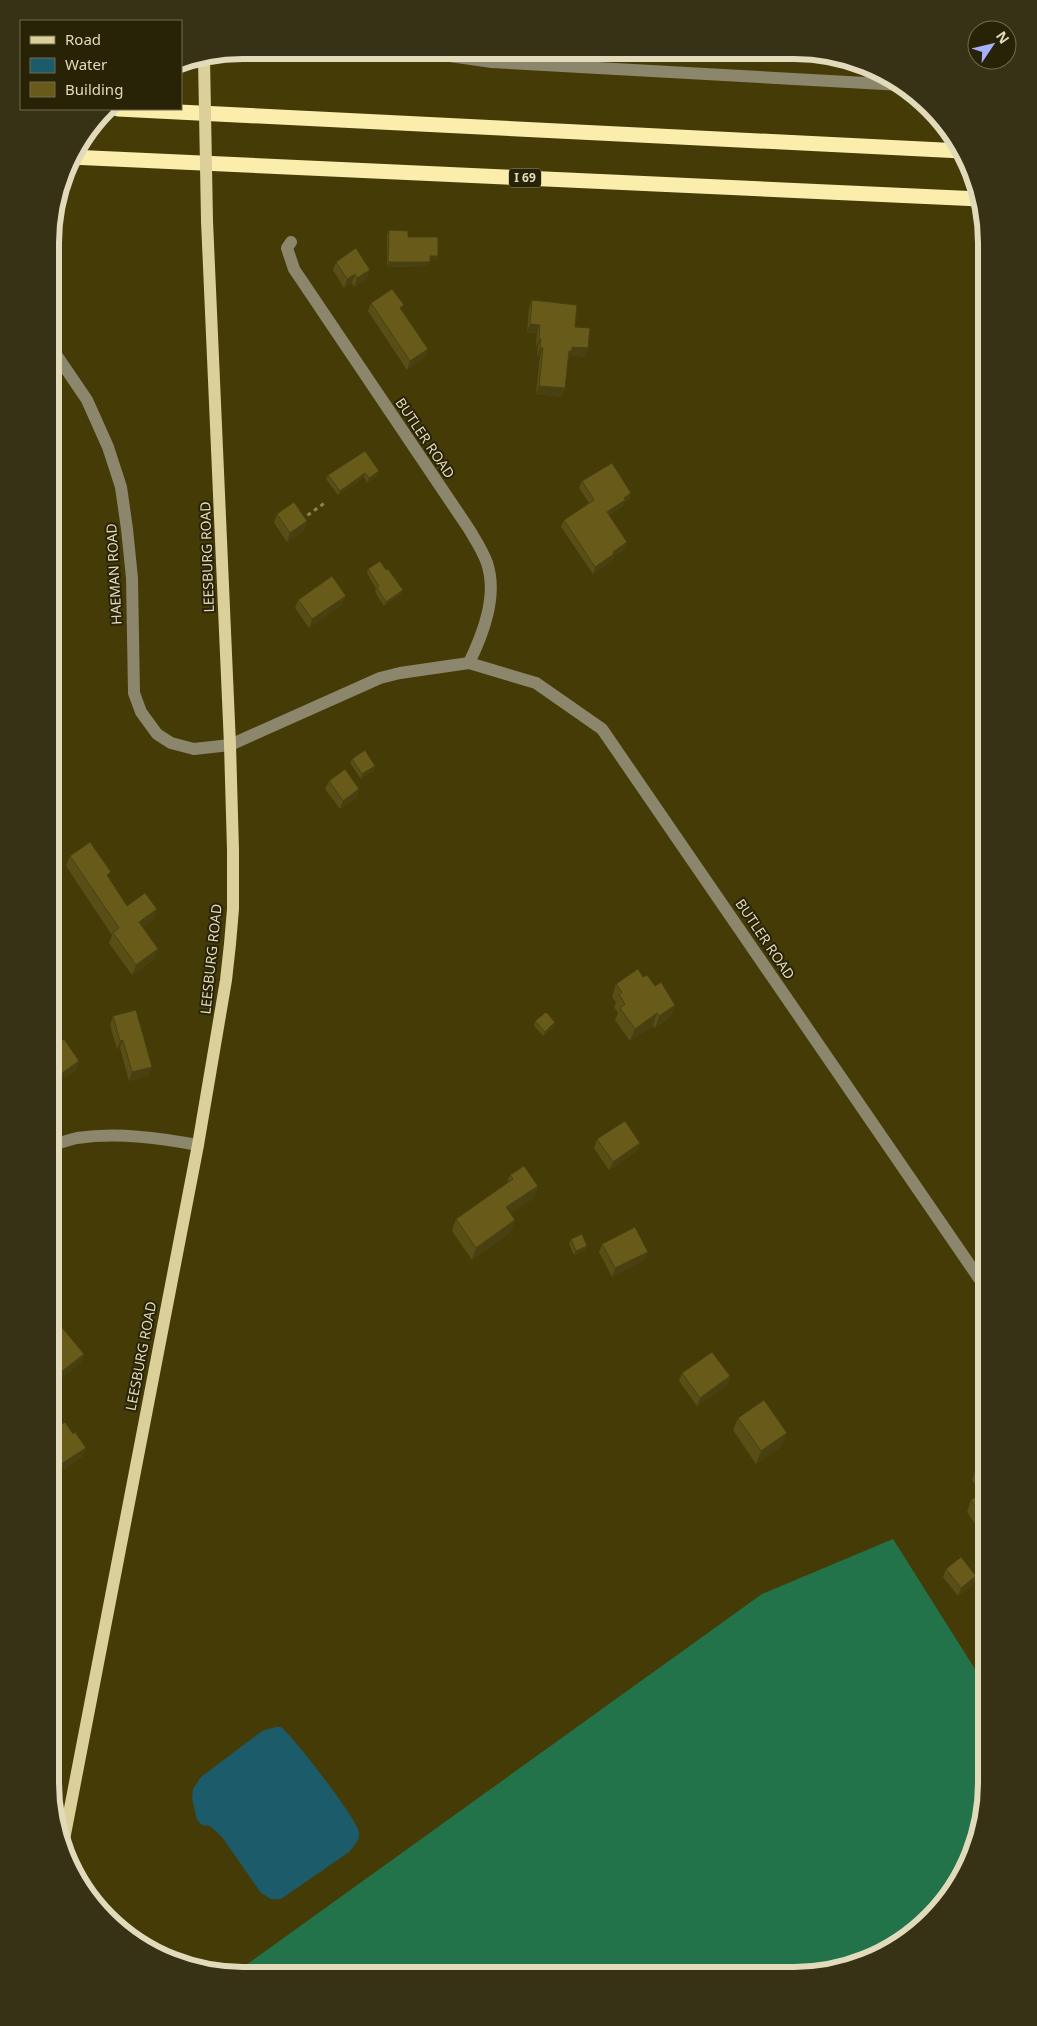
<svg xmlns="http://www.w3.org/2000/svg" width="1037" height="2026" font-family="'Noto Sans',sans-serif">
  <rect width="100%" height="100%" fill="#453b07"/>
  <polygon fill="#22724a" points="893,1539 980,1677 987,1673 987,1796 972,1857 947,1901 902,1943 856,1966 794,1976 242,1974 239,1970 762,1594"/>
  <path fill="#1b5b6a" d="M 276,1727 L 281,1727 C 293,1736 357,1819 359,1832 C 360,1840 354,1846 349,1852 L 281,1899 L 271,1899 L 261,1893 L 222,1837 L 210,1826 L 202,1825 L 197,1820 L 192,1798 L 193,1789 L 201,1777 L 262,1731 Z"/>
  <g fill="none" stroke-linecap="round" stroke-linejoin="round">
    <polyline stroke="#8b8358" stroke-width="3" stroke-dasharray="4 4" stroke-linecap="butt" points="301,520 326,502"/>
    <g stroke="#8b866c" stroke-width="12">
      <polyline points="431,51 443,55 492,62 902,85"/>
      <path d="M 291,242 L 287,248 L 294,269 L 469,529 C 475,539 483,551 487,563 C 498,596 483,634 469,663"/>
      <polyline points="51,347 87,400 108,447 121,487 127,529 132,578 134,693 141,712 157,734 171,743 194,749 230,745 380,678 400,673 469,663 536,683 602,729 987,1290"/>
      <path d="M 51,1146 C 59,1143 68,1140 77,1138 C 117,1132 159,1138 198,1145"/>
    </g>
    <polyline stroke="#dbd099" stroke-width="12" points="62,1850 198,1145 226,980 230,944 233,909 233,850 230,745 207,221"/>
    <g stroke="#fbedab" stroke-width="15">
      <polyline points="118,109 962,151"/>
      <polyline points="70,157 980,199"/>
    </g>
    <polyline stroke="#dbd099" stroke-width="12" points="204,58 207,221"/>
  </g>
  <g fill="#594e16">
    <polygon points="389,230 408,237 438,256 436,260 430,260 428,266 387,267 387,235"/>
    <polygon points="336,262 367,279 354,287 352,283 344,288 333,270"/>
    <polygon points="532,300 575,327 585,357 570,355 569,360 568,360 565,388 562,397 536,394 540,356 537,356 538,347 536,347 537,333 527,332 529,308"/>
    <polygon points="371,303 402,310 428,349 425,357 407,370 368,311"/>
    <polygon points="379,471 378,475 367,483 364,477 338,495 326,479 328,475"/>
    <polygon points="582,481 629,499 624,502 623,506 609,515 625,549 614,556 612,561 593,574 561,527 564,520 589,503 579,488"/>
    <polygon points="277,514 307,521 304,530 287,542 274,523"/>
    <polygon points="368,569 401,594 384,606 375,592 376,589 367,573"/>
    <polygon points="298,600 342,604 309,628 295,608"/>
    <polygon points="352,759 375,766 374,770 361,779 350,763"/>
    <polygon points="329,781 359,789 356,798 340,809 325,789"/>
    <polygon points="70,856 109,878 127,906 154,919 143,927 158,949 154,959 132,975 109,943 112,935 66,866"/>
    <polygon points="643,977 655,986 675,1005 670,1017 655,1028 653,1026 630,1041 615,1020 618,1013 614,1007 616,1002 612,997 616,984"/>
    <polygon points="113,1016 149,1075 129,1081 120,1048 117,1049 110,1025"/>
    <polygon points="535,1021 555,1022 554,1027 543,1036 534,1026"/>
    <polygon points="51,1048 79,1061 76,1070 58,1081 51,1070"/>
    <polygon points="597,1139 640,1143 637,1151 609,1170 594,1148"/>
    <polygon points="510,1175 538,1186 534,1198 510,1213 511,1232 472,1260 452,1231 456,1219 507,1183"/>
    <polygon points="571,1239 586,1250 574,1255 569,1244"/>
    <polygon points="602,1244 644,1260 612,1277 599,1252"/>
    <polygon points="50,1313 81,1362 58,1381 50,1371"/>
    <polygon points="682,1373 730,1376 727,1385 697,1406 679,1381"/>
    <polygon points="50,1411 83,1456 58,1473 55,1469 50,1472"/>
    <polygon points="738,1418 782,1446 756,1464 733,1430"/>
    <polygon points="987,1460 987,1525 979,1530 967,1512 971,1500 981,1494 972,1480 976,1468"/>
    <polygon points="946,1569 976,1576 973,1585 958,1596 943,1577"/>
  </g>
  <g fill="#494012">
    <polygon points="430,256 438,256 436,260 429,260"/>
    <polygon points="388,262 430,262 428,266 387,267"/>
    <polygon points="370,270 367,279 354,287 357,278"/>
    <polygon points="355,274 352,283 344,288 347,279"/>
    <polygon points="530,324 540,325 537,333 527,332"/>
    <polygon points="539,339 541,339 538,347 536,347"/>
    <polygon points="572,347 588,348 585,357 570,355 569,360 566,359 569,351"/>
    <polygon points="540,348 543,348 540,356 537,356"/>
    <polygon points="428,349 425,357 407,370 410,361"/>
    <polygon points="539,386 565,388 562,397 536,394"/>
    <polygon points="379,471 378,475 367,483 369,478"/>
    <polygon points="365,473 364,477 338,495 340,491"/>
    <polygon points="631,493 629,499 624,502 623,506 604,518 607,512"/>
    <polygon points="307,521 304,530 287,542 290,533"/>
    <polygon points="627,542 625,549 614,556 612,561 593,574 595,567 613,552"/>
    <polygon points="403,590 401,594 384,606 386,602"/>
    <polygon points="346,596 342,604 309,628 312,619"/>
    <polygon points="375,766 374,770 361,779 362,774"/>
    <polygon points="359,789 356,798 340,809 343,801"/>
    <polygon points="157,909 154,919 136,933 139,922"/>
    <polygon points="158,949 154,959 132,975 136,965"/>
    <polygon points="675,1005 670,1017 655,1028 659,1016"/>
    <polygon points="657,1013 653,1026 630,1041 635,1029"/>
    <polygon points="555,1022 554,1027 543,1036 545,1032"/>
    <polygon points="123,1040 120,1048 117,1049 120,1041"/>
    <polygon points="79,1061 76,1070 58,1081 62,1073"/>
    <polygon points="152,1067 149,1075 129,1081 132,1072"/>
    <polygon points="640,1143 637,1151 609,1170 613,1162"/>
    <polygon points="538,1186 534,1198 501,1219 506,1207"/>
    <polygon points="515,1220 511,1232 472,1260 476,1248"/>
    <polygon points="587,1246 586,1250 574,1255 576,1251"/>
    <polygon points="648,1252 644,1260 612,1277 615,1268"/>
    <polygon points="84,1354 81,1362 58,1381 61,1372"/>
    <polygon points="730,1376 727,1385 697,1406 700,1398"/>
    <polygon points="787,1433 782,1446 756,1464 761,1451"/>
    <polygon points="86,1448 83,1456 58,1473 61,1464"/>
    <polygon points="58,1460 55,1469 50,1472 50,1468 52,1465"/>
    <polygon points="987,1515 987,1525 979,1530 983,1517"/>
    <polygon points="976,1576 973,1585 958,1596 961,1588"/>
  </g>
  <g fill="#685b19" stroke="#494012">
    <polygon points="389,230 408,231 408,237 438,237 438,256 430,256 430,262 388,262"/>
    <polygon points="356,248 370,270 357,278 355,274 347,279 336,262"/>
    <polygon points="392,289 404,305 400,308 428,349 410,361 371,303"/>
    <polygon points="532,300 577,305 575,327 590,328 588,348 572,347 572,351 569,351 565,388 539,386 543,348 540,348 541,339 539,339 540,325 530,324"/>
    <polygon points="365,451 379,471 369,478 365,473 340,491 328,475"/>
    <polygon points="612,463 631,493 624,498 625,500 607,512 627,542 613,552 614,554 595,567 564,520 594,500 582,481"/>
    <polygon points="294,502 307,521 290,533 277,514"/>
    <polygon points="380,561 386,570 388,569 403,590 386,602 377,588 379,586 368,569"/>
    <polygon points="332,576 346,596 312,619 298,600"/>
    <polygon points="365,750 375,766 362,774 352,759"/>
    <polygon points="345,769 359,789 343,801 329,781"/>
    <polygon points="90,842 111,872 107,875 127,906 145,893 157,909 139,922 158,949 136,965 113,933 119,928 70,856"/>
    <polygon points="638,969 643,977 647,975 655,986 661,982 675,1005 659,1016 657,1013 635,1029 620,1008 625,1004 619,995 622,992 616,984"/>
    <polygon points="136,1010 152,1067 132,1072 123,1040 120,1041 113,1016"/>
    <polygon points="546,1012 555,1022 545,1032 535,1021"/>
    <polygon points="64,1039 79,1061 62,1073 51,1057 51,1048"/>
    <polygon points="625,1121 640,1143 613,1162 597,1139"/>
    <polygon points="524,1166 538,1186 506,1207 515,1220 476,1248 456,1219 513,1179 510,1175"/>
    <polygon points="635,1227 648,1252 615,1268 602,1244"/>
    <polygon points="582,1234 587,1246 576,1251 571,1239"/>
    <polygon points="50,1313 84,1354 61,1372 51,1360 54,1358 50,1353"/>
    <polygon points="712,1352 730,1376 700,1398 682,1373"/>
    <polygon points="764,1400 787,1433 761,1451 738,1418"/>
    <polygon points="52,1410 62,1424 65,1422 73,1434 75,1432 86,1448 61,1464 58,1460 52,1465 50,1463 50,1411"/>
    <polygon points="987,1460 987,1483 976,1468"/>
    <polygon points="987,1490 987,1515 983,1517 971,1500"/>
    <polygon points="961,1557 976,1576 961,1588 946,1569"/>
  </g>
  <g text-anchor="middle" stroke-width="4" stroke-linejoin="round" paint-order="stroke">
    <rect fill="#282207" stroke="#aaa485" stroke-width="1" x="509" y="168.5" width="32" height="19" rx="4"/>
    <g font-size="12" font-weight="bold" fill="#e2dbbb">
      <text x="525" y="182">I 69</text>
    </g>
    <g font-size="14" fill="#e2dbbb" stroke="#282207">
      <text transform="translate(425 438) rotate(56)" y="5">BUTLER ROAD</text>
      <text transform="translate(207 557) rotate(-92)" y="5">LEESBURG ROAD</text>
      <text transform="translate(114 574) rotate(-93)" y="5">HAEMAN ROAD</text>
      <text transform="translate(765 939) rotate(56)" y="5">BUTLER ROAD</text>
      <text transform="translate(211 959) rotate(-84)" y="5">LEESBURG ROAD</text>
      <text transform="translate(141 1356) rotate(-79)" y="5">LEESBURG ROAD</text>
    </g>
  </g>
  <path d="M0 0H1037V2026H0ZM243 59H794A184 184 0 0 1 978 243V1783A184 184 0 0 1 794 1967H243A184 184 0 0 1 59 1783V243A184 184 0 0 1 243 59Z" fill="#373115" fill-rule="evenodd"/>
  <path fill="none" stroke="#e2dbbb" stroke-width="6" d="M243 59H794A184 184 0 0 1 978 243V1783A184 184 0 0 1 794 1967H243A184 184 0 0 1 59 1783V243A184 184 0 0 1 243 59Z"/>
  <rect x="20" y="20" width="162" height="90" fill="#282207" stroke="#726c4f"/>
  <rect x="30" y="36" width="25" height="8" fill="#dbd099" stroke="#726c4f"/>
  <text x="65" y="45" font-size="15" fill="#e2dbbb">Road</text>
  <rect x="30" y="58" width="25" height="15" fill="#1b5b6a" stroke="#726c4f"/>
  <text x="65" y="70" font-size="15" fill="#e2dbbb">Water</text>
  <rect x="30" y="82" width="25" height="15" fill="#685b19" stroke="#726c4f"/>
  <text x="65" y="95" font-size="15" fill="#e2dbbb">Building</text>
  <g transform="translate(992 45) rotate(55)"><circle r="24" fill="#282207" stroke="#726c4f"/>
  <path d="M0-4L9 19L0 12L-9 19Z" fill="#a6b1fc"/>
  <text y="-8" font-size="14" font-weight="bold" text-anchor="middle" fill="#e2dbbb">N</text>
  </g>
</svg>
